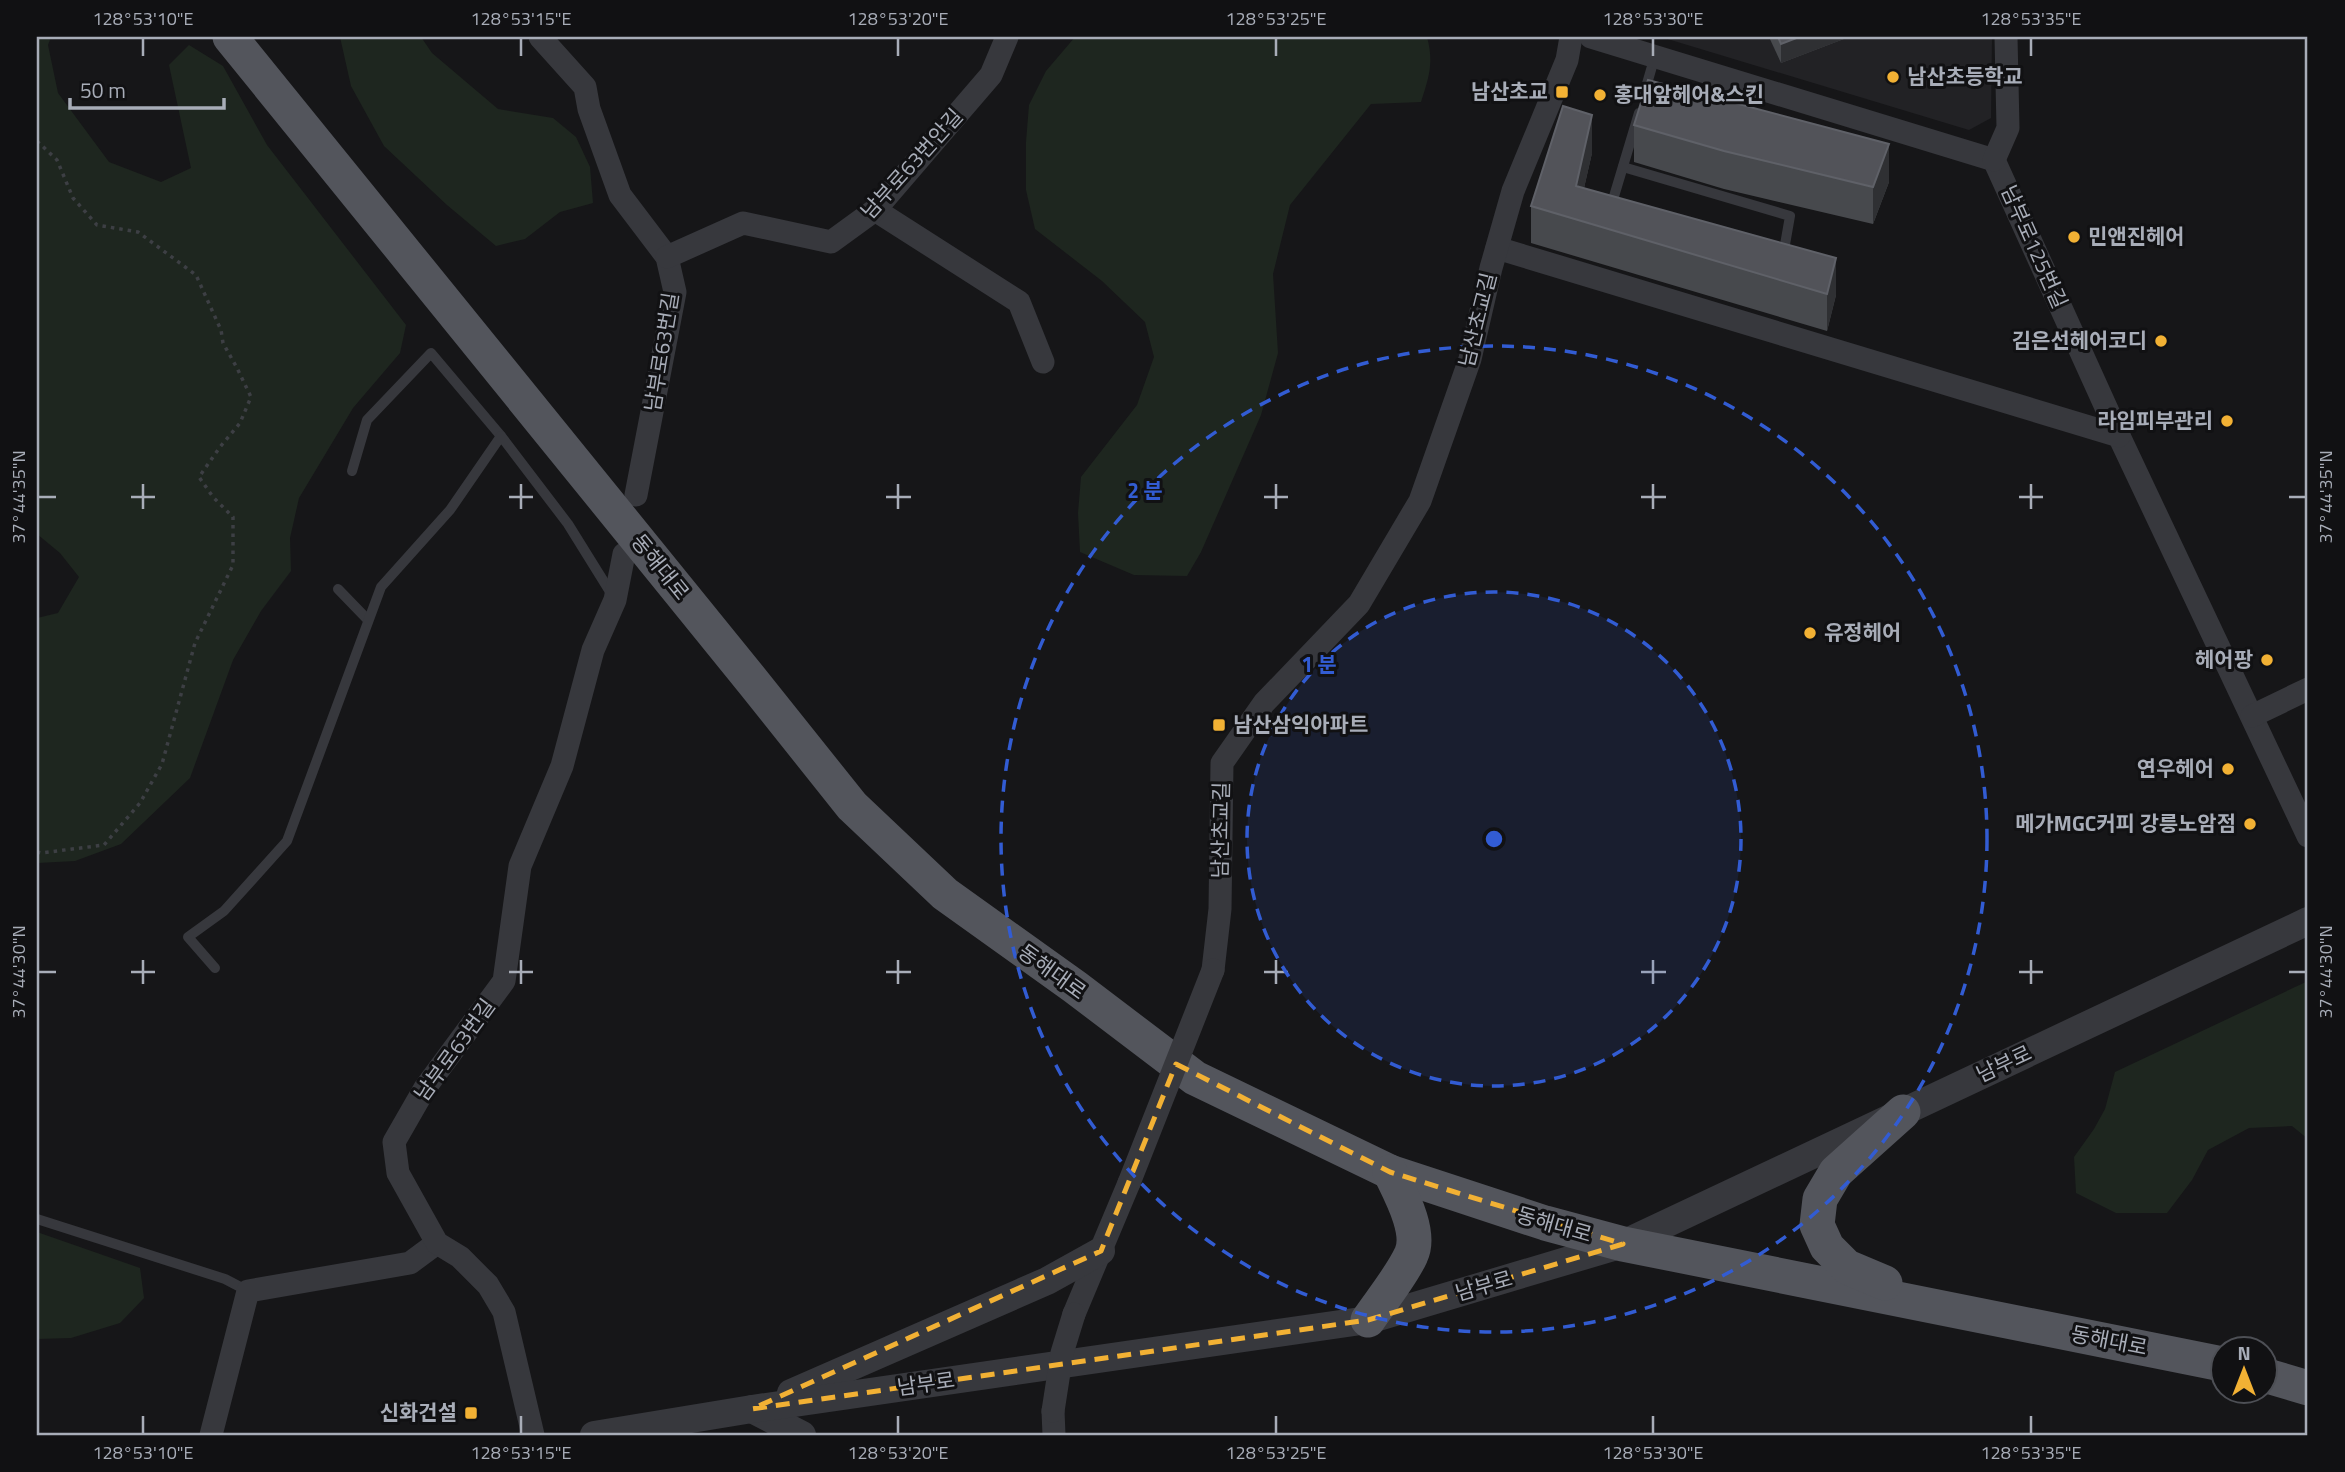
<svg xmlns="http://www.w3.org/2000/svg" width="2345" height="1472" font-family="'Titillium Web','Noto Sans KR',sans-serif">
  <rect width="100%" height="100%" fill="#161618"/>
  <polygon fill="#222225" points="1661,37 1992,37 1991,118 1969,130"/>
  <g fill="#1e261f">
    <polygon points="37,37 51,37 48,45 58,93 109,162 161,182 191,168 169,65 189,45 223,66 267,145 406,325 400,353 353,408 299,498 290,538 291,571 261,611 233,660 190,778 121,844 75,861 37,863 37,618 58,613 79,577 60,553 37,534"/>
    <polygon points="340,37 421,37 432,53 498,109 553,118 576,137 590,167 593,203 560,212 525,239 496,246 447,205 384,146 351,86"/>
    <path d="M 1075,37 L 1427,37 C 1434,63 1429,77 1421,102 L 1371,104 L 1290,205 L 1273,274 L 1278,353 L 1261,415 L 1201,552 L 1187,576 L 1134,575 L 1080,552 L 1078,513 L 1081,477 L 1137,405 L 1154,357 L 1145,322 L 1102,281 L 1035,229 L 1026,190 L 1026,142 L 1029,105 L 1046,71 Z"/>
    <polygon points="2308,981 2308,1139 2292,1126 2249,1128 2208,1150 2192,1180 2167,1213 2116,1213 2076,1193 2074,1157 2094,1129 2105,1109 2115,1072"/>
    <polygon points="37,1232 140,1268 144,1298 120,1323 71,1338 37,1339"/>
  </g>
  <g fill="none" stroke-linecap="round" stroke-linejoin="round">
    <polyline stroke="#3d3f44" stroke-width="3.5" stroke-dasharray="3.5 5" stroke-linecap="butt" points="37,141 57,160 73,198 97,225 138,232 196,275 221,330 223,343 237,368 251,397 240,423 220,447 199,477 213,497 233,517 233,565 195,643 162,764 140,803 104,845 41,853 37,852"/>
    <g stroke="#37383d" stroke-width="10">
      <polyline points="1644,94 1655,56"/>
      <polyline points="1623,167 1790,216 1783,256"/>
      <polyline points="1617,205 1612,203 1639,113"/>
      <polyline points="352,471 367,420 431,353 501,436"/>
      <polyline points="338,589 368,620"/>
      <polyline points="215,968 188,937 224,911 287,841 381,587 450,510 501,436 568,524 614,598"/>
      <polyline points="37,1219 225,1279 248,1291"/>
    </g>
    <g stroke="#37383d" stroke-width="23">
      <polyline points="540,37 585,87 589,109 620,195 667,257 675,292 636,495"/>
      <polyline points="1591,37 1994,160 2119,436 2308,836"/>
      <polyline points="1994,160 2008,128 2006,37"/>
      <polyline points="875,210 1019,302 1043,362"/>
      <polyline points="1497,248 2119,436"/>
      <polyline points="667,257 743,223 831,242 875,210 991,75 1007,37"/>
      <polyline points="2252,716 2308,689"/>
      <polyline points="1213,970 1220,909 1222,763 1264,703 1359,604 1420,501 1470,359 1491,268 1513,191 1567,60 1571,37"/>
      <polyline points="1074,1314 1129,1183"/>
      <polyline points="1053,1411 1054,1435"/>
      <polyline points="211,1435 248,1291 410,1263 437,1243"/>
      <polyline points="533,1435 504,1312 488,1285 460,1257 437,1243 398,1173 394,1142 425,1088 504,981 520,866 562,766 593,650 615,600 624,554"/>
    </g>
    <g stroke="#37383d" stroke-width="28">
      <polyline points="791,1393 1047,1281 1101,1251"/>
      <polyline points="752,1409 802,1435"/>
      <polyline points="594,1435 752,1409 1368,1320 1623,1244 2308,921"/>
    </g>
    <g stroke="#53555c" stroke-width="35">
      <polyline points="230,37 753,682 852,806 945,894 1075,987 1195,1078 1390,1172 1545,1223 1623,1244 2222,1364"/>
      <polyline points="1885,1283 1847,1267 1827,1247 1817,1225 1820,1199 1836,1172 1903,1112"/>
      <path d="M 1368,1320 C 1381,1301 1402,1275 1411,1255 C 1422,1232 1400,1193 1390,1172"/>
      <polyline points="2264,1375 2308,1388"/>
    </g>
    <g stroke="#37383d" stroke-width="23">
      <polyline points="1129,1183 1213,970"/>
      <polyline points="1053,1411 1062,1353 1074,1314"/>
    </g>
  </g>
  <g fill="#47494d">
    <polygon points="1769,37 1849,37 1781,63"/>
    <polygon points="1634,125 1889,182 1873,224 1724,189 1634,162"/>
    <polygon points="1592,153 1584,188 1836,295 1827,331 1531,243 1531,206"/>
  </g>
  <g fill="#2f3033">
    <polygon points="1799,37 1849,37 1781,63 1781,44"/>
    <polygon points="1592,115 1592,153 1577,219 1576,186"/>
    <polygon points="1889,144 1889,182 1873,224 1873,187"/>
    <polygon points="1836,258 1836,295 1827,331 1827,294"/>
  </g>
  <g fill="#525359" stroke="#5f6168" stroke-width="2">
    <polygon points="1778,37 1799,37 1781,44"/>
    <polygon points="1648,80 1889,144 1873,187 1724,151 1634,125"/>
    <polygon points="1563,106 1592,115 1576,186 1836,258 1827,294 1531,206"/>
  </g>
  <path fill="none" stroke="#f2b134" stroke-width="5" stroke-dasharray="14 9" stroke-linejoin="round" d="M 1176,1064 L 1390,1172 L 1623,1244 L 1368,1320 L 752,1409 L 1101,1251 Z"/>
  <path fill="none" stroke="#a8adb8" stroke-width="2.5" d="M 143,38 L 143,56M 521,38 L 521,56M 898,38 L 898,56M 1276,38 L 1276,56M 1653,38 L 1653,56M 2031,38 L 2031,56M 143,484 L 143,509M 521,484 L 521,509M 898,484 L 898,509M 1276,484 L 1276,509M 1653,484 L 1653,509M 2031,484 L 2031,509M 38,497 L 56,497M 131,497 L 155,497M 509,497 L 533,497M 886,497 L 911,497M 1264,497 L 1288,497M 1641,497 L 1666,497M 2019,497 L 2043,497M 2289,497 L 2306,497M 143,960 L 143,984M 521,960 L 521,984M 898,960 L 898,984M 1276,960 L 1276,984M 1653,960 L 1653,984M 2031,960 L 2031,984M 38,972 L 56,972M 131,972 L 155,972M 509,972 L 533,972M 886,972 L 911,972M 1264,972 L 1288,972M 1641,972 L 1666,972M 2019,972 L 2043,972M 2289,972 L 2306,972M 143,1416 L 143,1434M 521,1416 L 521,1434M 898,1416 L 898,1434M 1276,1416 L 1276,1434M 1653,1416 L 1653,1434M 2031,1416 L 2031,1434"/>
  <circle cx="1494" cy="839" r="247" fill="#325cd3" fill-opacity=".12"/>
  <g fill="none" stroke="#325cd3" stroke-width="3.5" stroke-dasharray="12 9">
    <circle cx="1494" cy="839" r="247"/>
    <circle cx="1494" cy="839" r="493"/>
  </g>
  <g fill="#f2b134" stroke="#111113" stroke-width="2.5">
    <circle cx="1893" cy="77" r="7"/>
    <rect x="1555" y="85" width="14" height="14" rx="3.5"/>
    <circle cx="1600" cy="95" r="7"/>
    <circle cx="2074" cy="237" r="7"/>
    <circle cx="2161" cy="341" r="7"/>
    <circle cx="2227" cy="421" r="7"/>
    <circle cx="1810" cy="633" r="7"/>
    <circle cx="2267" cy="660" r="7"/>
    <rect x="1212" y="718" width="14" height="14" rx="3.5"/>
    <circle cx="2228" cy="769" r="7"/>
    <circle cx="2250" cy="824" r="7"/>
    <rect x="464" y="1406" width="14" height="14" rx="3.5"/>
  </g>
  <g text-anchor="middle" stroke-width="6" stroke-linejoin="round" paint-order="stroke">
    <g font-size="21" font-weight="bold" fill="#a8adb8" stroke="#111113" text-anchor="end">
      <text x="1907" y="84" text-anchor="start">남산초등학교</text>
      <text x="1548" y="99">남산초교</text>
      <text x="1614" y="102" text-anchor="start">홍대앞헤어&amp;스킨</text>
      <text x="2088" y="244" text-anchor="start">민앤진헤어</text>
      <text x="2147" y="348">김은선헤어코디</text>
      <text x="2213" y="428">라임피부관리</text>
      <text x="1824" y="640" text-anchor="start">유정헤어</text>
      <text x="2253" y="667">헤어팡</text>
      <text x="1233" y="732" text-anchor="start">남산삼익아파트</text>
      <text x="2214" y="776">연우헤어</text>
      <text x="2236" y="831">메가MGC커피 강릉노암점</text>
      <text x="457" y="1420">신화건설</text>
    </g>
    <g font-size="21" fill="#a8adb8" stroke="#111113">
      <text transform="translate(912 164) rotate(-48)" y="7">남부로63번안길</text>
      <text transform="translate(2034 247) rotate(66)" y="7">남부로125번길</text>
      <text transform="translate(1478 320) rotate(-76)" y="7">남산초교길</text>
      <text transform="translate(662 352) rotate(-81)" y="7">남부로63번길</text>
      <text transform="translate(660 567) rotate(51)" y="7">동해대로</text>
      <text transform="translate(1221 830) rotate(-89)" y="7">남산초교길</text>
      <text transform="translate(1052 972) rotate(36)" y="7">동해대로</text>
      <text transform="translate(455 1050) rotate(-54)" y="7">남부로63번길</text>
      <text transform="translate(2004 1064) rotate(-25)" y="7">남부로</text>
      <text transform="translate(1554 1225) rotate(16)" y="7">동해대로</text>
      <text transform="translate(1484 1286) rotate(-16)" y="7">남부로</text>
      <text transform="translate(2109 1341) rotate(11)" y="7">동해대로</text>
      <text transform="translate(926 1384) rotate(-8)" y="7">남부로</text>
    </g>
  </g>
  <circle cx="1494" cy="839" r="10" fill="#325cd3" stroke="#111113" stroke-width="3.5"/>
  <g font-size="21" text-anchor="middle" font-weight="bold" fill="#325cd3" stroke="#111113" stroke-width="6" stroke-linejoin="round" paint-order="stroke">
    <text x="1145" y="498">2 분</text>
    <text x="1319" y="672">1 분</text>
  </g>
  <rect width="2345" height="1472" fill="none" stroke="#111113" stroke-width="77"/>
  <g transform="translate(2244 1370)"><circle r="33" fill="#111113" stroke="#4d4f55" stroke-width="2"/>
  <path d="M0-5L12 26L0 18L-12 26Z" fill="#f2b134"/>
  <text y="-10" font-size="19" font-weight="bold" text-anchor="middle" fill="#a8adb8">N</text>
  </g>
  <path d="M70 98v10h154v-10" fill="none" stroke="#a8adb8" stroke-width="3.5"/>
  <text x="80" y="98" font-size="21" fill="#a8adb8" stroke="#111113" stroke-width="5" paint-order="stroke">50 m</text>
  <rect x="38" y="38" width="2268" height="1396" fill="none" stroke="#a8adb8" stroke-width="2.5"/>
  <g font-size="18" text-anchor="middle" fill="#a8adb8">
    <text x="143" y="25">128°53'10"E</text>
    <text x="521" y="25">128°53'15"E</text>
    <text x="898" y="25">128°53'20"E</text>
    <text x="1276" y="25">128°53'25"E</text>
    <text x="1653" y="25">128°53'30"E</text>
    <text x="2031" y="25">128°53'35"E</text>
    <text transform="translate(19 497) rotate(-90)" y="6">37°44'35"N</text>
    <text transform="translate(2326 497) rotate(-90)" y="6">37°44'35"N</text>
    <text transform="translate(19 972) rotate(-90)" y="6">37°44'30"N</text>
    <text transform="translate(2326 972) rotate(-90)" y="6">37°44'30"N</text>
    <text x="143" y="1459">128°53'10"E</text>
    <text x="521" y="1459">128°53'15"E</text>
    <text x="898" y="1459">128°53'20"E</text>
    <text x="1276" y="1459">128°53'25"E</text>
    <text x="1653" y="1459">128°53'30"E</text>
    <text x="2031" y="1459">128°53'35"E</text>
  </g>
</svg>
